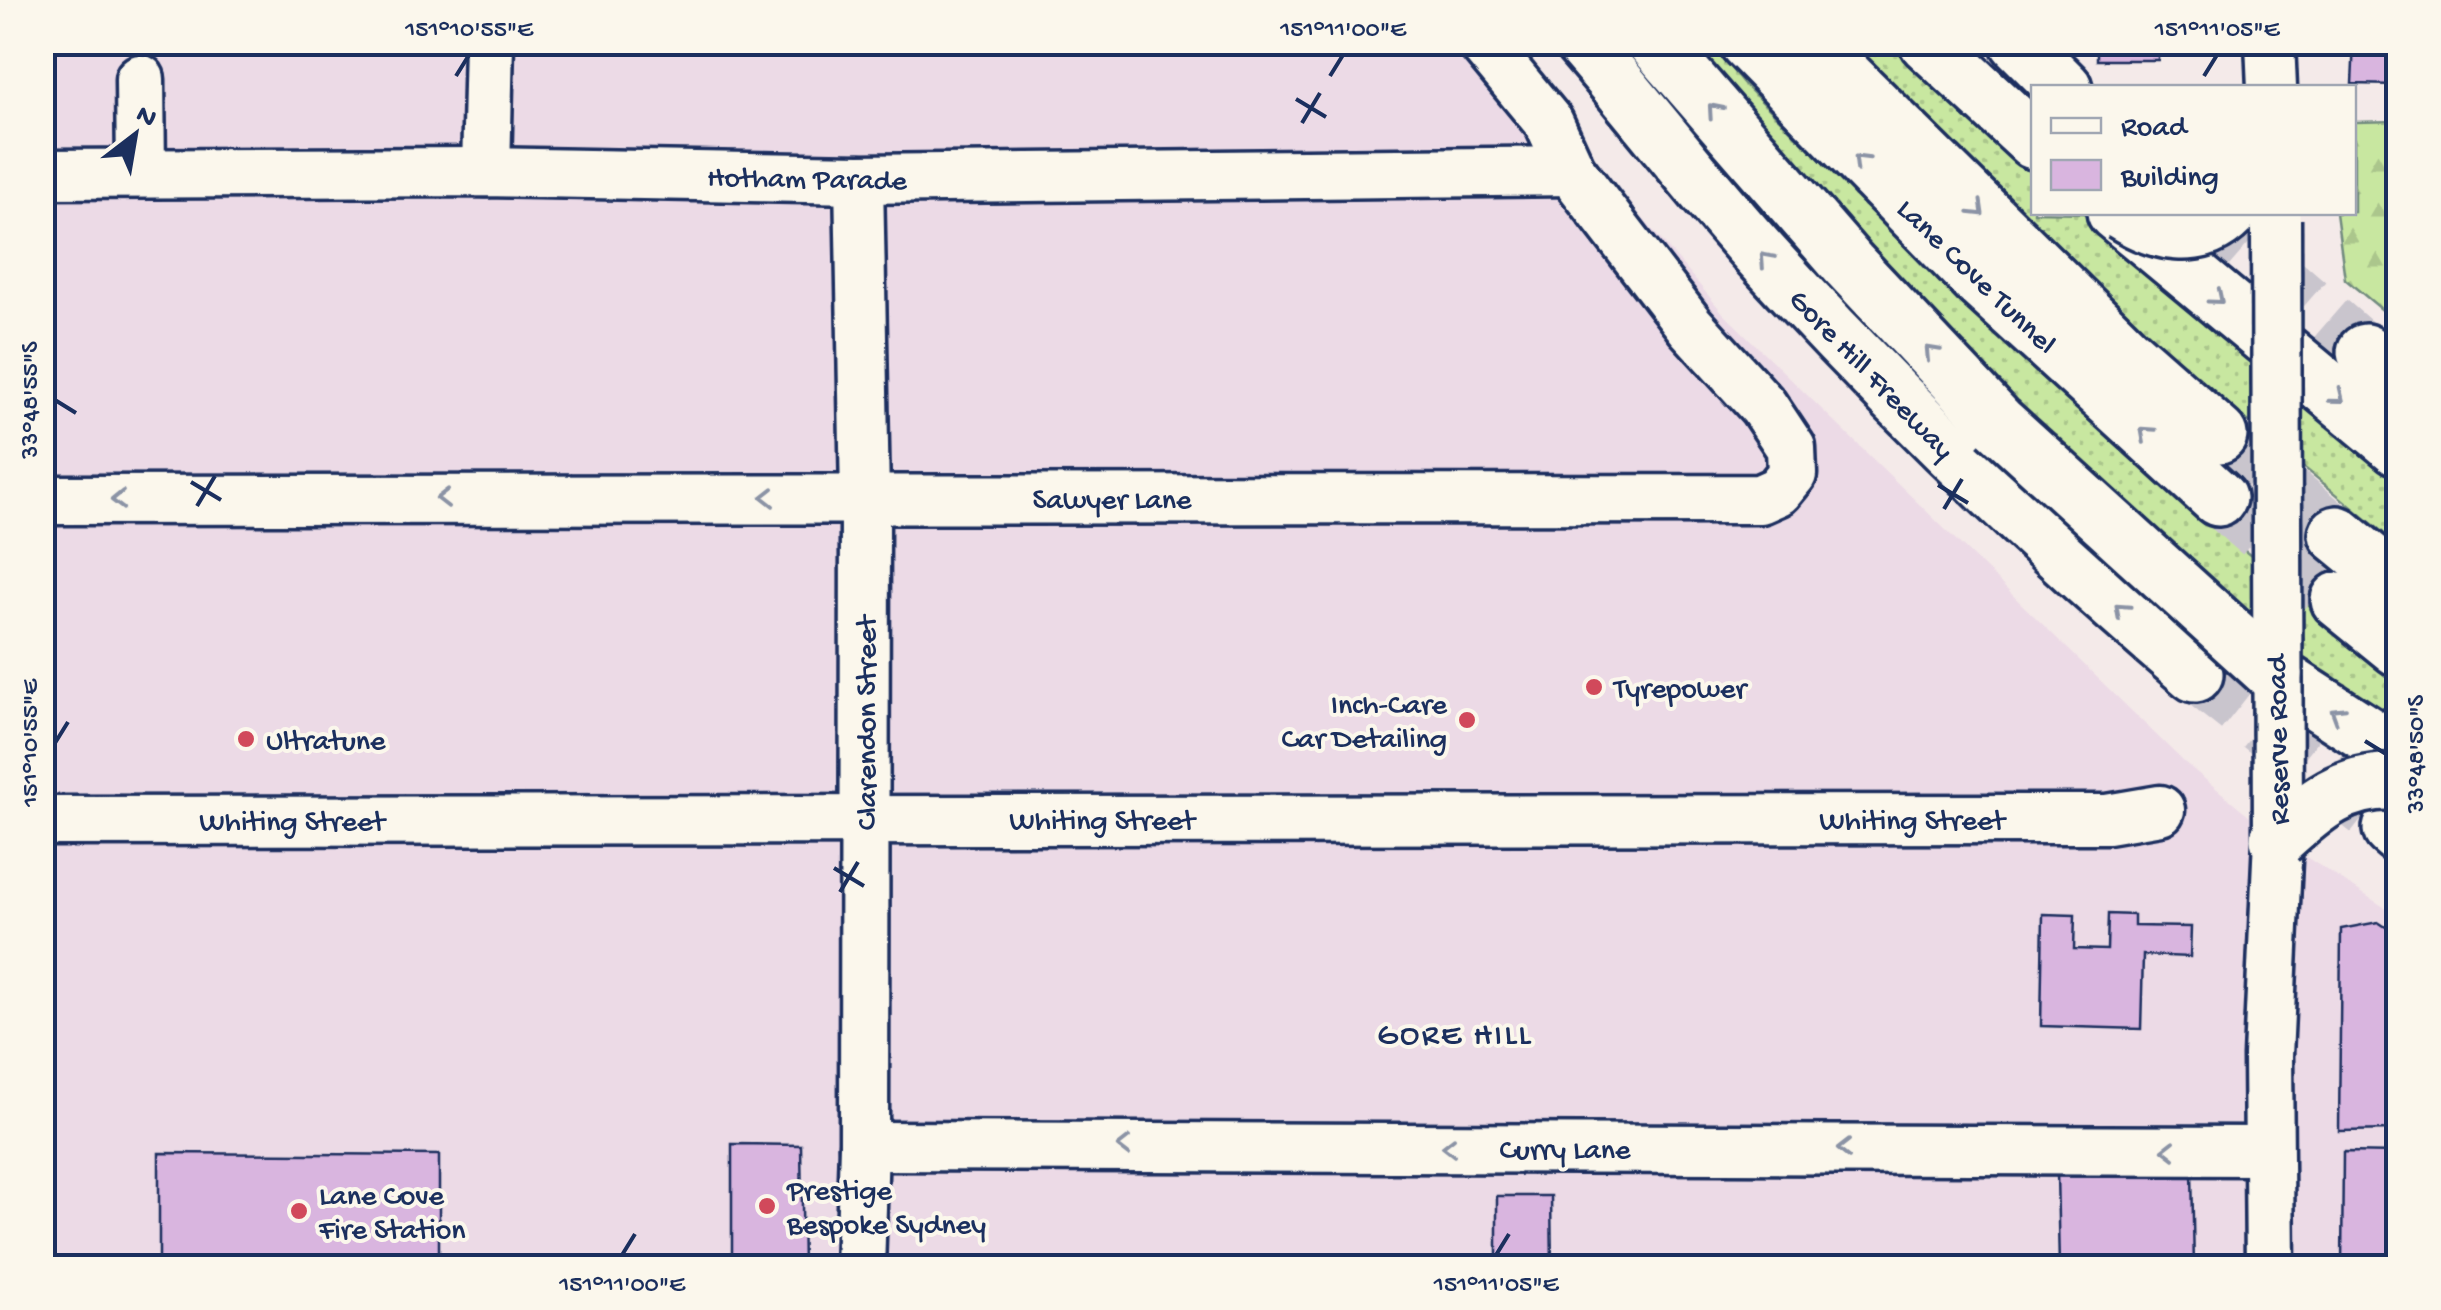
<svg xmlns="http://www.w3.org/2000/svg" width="2441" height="1310" font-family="'Gochi Hand',sans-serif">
  <defs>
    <pattern id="grass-dots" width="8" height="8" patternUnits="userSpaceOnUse" patternTransform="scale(2.5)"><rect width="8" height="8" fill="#c8e7a0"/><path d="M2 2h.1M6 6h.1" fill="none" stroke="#abc68c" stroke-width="1.8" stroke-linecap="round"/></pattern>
    <pattern id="forest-firs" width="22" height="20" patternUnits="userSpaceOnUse" patternTransform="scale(2.5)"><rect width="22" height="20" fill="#c8e7a0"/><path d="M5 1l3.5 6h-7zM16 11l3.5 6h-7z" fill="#abc68c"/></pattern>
  </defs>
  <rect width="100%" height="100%" fill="#f4eae9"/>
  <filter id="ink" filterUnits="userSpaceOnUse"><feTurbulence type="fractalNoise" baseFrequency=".01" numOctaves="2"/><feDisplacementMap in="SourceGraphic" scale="20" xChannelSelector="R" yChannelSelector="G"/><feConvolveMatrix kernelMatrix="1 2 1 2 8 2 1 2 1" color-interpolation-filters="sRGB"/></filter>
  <g filter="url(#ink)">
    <polygon fill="#ecdae6" points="42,43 1494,43 1724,314 2184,762 2278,839 2398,916 2398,1267 43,1267"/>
    <g fill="url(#grass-dots)" stroke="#728b7f" stroke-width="2.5">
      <polygon points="1689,43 1710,43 1743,83 1948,286 2154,475 2355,643 2398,690 2398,737 2156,536 2005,393 1916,301"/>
      <polygon points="1846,43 1899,43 2033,166 2034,212 2087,213 2398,479 2398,545 2152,342"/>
    </g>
    <polygon fill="url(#forest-firs)" stroke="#728b7f" stroke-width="2.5" points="2398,121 2398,323 2345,279 2336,213 2354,212 2354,122"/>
    <g fill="#d9b5df" stroke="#1b2f5e" stroke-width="2.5">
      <rect x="2097" y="42" width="61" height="18"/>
      <polygon points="2354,42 2398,42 2398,85 2352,84"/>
      <polygon points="2043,914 2075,915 2074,949 2107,950 2108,914 2134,915 2134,926 2191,927 2190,957 2143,955 2141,1029 2041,1026"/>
      <polygon points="2378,922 2398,935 2398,1130 2339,1131 2341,929"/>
      <polygon points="732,1144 801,1145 803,1268 732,1268"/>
      <polygon points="2343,1152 2398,1153 2398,1268 2342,1268"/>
      <polygon points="159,1153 439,1155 439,1268 159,1268"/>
      <polygon points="2192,1170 2194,1268 2059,1268 2057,1172"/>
      <polygon points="1497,1196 1551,1196 1552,1268 1497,1268"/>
    </g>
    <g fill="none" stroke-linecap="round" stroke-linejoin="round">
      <g stroke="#c9c5cd" stroke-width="55" stroke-dasharray="55 28" stroke-linecap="butt">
        <polyline points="2203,212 2365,352"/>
        <polyline points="2219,435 2337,534"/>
        <polyline points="2218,498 2339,600"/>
        <polyline points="2195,674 2377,818"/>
      </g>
      <g stroke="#1b2f5e" stroke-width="55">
        <g id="minor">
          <polyline points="2270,42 2272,88"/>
          <polyline points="140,79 141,173"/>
          <polyline points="486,172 489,42"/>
          <polyline points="42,174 486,172 859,179 1571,171"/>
          <polyline points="859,179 865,498 864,1146 860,1268"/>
          <polyline points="42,500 1760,499 1778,491 1792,474 1791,448 1763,406 1690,326 1571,171 1549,123 1482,42"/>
          <polyline points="42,821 2107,819 2160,810"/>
          <polyline points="864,1146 2266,1151"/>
          <polyline points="2270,1268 2268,1056 2278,839"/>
        </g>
      </g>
      <g stroke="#1b2f5e" stroke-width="62">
        <g id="highway">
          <path d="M 1582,42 C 1644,113 1700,188 1763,257 C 1899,406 2042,544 2195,674"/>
          <polyline points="1655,42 1849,265 1998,423"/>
          <polyline points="1747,42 1978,279 2218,498"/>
          <polyline points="1810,42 2126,353 2219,435"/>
          <polyline points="1927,42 2034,141"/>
          <polyline points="2018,42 2064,88"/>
          <polyline points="2115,212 2398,447"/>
          <polyline points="2365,352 2398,379"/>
          <polyline points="2337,534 2398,584"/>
          <polyline points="2339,600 2398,648"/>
          <polyline points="2274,674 2398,754"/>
          <polyline points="2391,829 2398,835"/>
        </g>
      </g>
      <use href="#minor" stroke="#fbf7ec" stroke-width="48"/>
      <use href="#highway" stroke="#fbf7ec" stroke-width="55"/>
      <g stroke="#1b2f5e" stroke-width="55" stroke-linecap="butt">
        <polyline id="minor-bridge" points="2276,219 2278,839"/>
      </g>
      <g stroke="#1b2f5e" stroke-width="62" stroke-linecap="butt">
        <g id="highway-bridge">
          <path d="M 2123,212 C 2156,233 2199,244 2230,212"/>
          <polyline points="1998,423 2274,674"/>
          <path d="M 2278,839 C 2315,805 2345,779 2398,782"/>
        </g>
      </g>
      <use href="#minor-bridge" stroke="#fbf7ec" stroke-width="48"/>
      <use href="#highway-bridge" stroke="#fbf7ec" stroke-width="55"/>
    </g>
    <defs><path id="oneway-chevron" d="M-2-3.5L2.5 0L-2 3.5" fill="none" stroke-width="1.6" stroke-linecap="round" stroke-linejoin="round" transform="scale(2.5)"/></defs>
    <g stroke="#8b93a5">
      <use href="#oneway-chevron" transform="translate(1714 110) rotate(-131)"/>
      <use href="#oneway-chevron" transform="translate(1860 161) rotate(-135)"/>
      <use href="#oneway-chevron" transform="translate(1978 210) rotate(44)"/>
      <use href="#oneway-chevron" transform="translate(1766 259) rotate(-132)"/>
      <use href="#oneway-chevron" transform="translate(2217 298) rotate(40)"/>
      <use href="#oneway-chevron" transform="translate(1931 352) rotate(-133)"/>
      <use href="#oneway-chevron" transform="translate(2338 397) rotate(39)"/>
      <use href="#oneway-chevron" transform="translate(2146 433) rotate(-138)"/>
      <use href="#oneway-chevron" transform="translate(768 497) rotate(180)"/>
      <use href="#oneway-chevron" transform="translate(443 498) rotate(180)"/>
      <use href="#oneway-chevron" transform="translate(118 500) rotate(179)"/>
      <use href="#oneway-chevron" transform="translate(2121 610) rotate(-138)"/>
      <use href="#oneway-chevron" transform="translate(2337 713) rotate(-148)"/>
      <use href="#oneway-chevron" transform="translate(1124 1146) rotate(-180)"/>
      <use href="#oneway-chevron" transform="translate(1449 1147) rotate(-180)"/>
      <use href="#oneway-chevron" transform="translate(1844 1149) rotate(-180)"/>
      <use href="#oneway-chevron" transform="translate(2169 1150) rotate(-180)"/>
    </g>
  </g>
  <path fill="none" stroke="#1b2f5e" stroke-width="4" d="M 456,76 L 469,55M 1330,76 L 1343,55M 2204,76 L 2217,55M 1296,99 L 1326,117M 1302,123 L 1320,93M 55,400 L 76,413M 191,482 L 221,500M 1938,485 L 1968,503M 197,506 L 215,476M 1944,509 L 1962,479M 2365,741 L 2386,754M 55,743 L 68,722M 834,868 L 864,886M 840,892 L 858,862M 622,1255 L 635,1234M 1496,1255 L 1509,1234"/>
  <g fill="#d1495b" stroke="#fbf7ec" stroke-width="4">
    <circle cx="1594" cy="687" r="10"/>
    <circle cx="1467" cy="720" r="10"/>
    <circle cx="246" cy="739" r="10"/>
    <circle cx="767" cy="1206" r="10"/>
    <circle cx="299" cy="1211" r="10"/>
  </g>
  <g text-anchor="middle" stroke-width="8" stroke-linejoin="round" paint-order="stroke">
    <g font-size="30" fill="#1b2f5e" stroke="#fbf7ec">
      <text transform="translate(807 177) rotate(1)" y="10">Hotham Parade</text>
      <text transform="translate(1978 275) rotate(44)" y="10">Lane Cove Tunnel</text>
      <text transform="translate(1873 373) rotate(46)" y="10">Gore Hill Freeway</text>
      <text x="1112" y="508">Sawyer Lane</text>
      <text transform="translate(865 723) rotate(-90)" y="10">Clarendon Street</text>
      <text transform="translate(2276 740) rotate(-91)" y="10">Reserve Road</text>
      <text x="1102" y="829">Whiting Street</text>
      <text x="1912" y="829">Whiting Street</text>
      <text x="292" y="830">Whiting Street</text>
      <text x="1565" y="1158">Curry Lane</text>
    </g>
    <g font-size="30" fill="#1b2f5e" stroke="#fbf7ec" text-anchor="start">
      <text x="1614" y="697">Tyrepower</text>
      <text x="1447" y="713" text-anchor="end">Inch-Care<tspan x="1447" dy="34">Car Detailing</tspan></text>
      <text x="266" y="749">Ultratune</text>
      <text x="787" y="1199">Prestige<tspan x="787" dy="34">Bespoke Sydney</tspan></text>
      <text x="319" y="1204">Lane Cove<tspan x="319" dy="34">Fire Station</tspan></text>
    </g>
    <g font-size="32" letter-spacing="2.5" fill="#1b2f5e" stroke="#fbf7ec">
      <text x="1455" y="1043">GORE HILL</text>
    </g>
  </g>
  <rect width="2441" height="1310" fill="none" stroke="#fbf7ec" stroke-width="110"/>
  <rect x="2031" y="85" width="325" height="130" fill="#fbf7ec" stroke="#a1a7b3" stroke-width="2.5"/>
  <rect x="2051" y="118" width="50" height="15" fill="#fbf7ec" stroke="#a1a7b3" stroke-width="2.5"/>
  <text x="2121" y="135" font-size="30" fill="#1b2f5e">Road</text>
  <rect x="2051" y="160" width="50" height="30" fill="#d9b5df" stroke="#a1a7b3" stroke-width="2.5"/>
  <text x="2121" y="185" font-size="30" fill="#1b2f5e">Building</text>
  <g transform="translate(135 135) rotate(31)" stroke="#fbf7ec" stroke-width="8" paint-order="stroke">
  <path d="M0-8L18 38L0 25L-18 38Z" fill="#1b2f5e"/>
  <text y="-15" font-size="28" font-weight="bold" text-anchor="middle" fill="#1b2f5e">N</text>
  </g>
  <rect x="55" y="55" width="2331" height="1200" fill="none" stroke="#1b2f5e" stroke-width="4"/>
  <g font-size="25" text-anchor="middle" fill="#1b2f5e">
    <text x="469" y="36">151°10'55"E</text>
    <text x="1343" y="36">151°11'00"E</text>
    <text x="2217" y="36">151°11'05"E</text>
    <text transform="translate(28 400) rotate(-90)" y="9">33°48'55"S</text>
    <text transform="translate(28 743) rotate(-90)" y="9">151°10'55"E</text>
    <text transform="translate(2414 754) rotate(-90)" y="9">33°48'50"S</text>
    <text x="622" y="1291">151°11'00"E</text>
    <text x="1496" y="1291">151°11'05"E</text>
  </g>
</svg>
